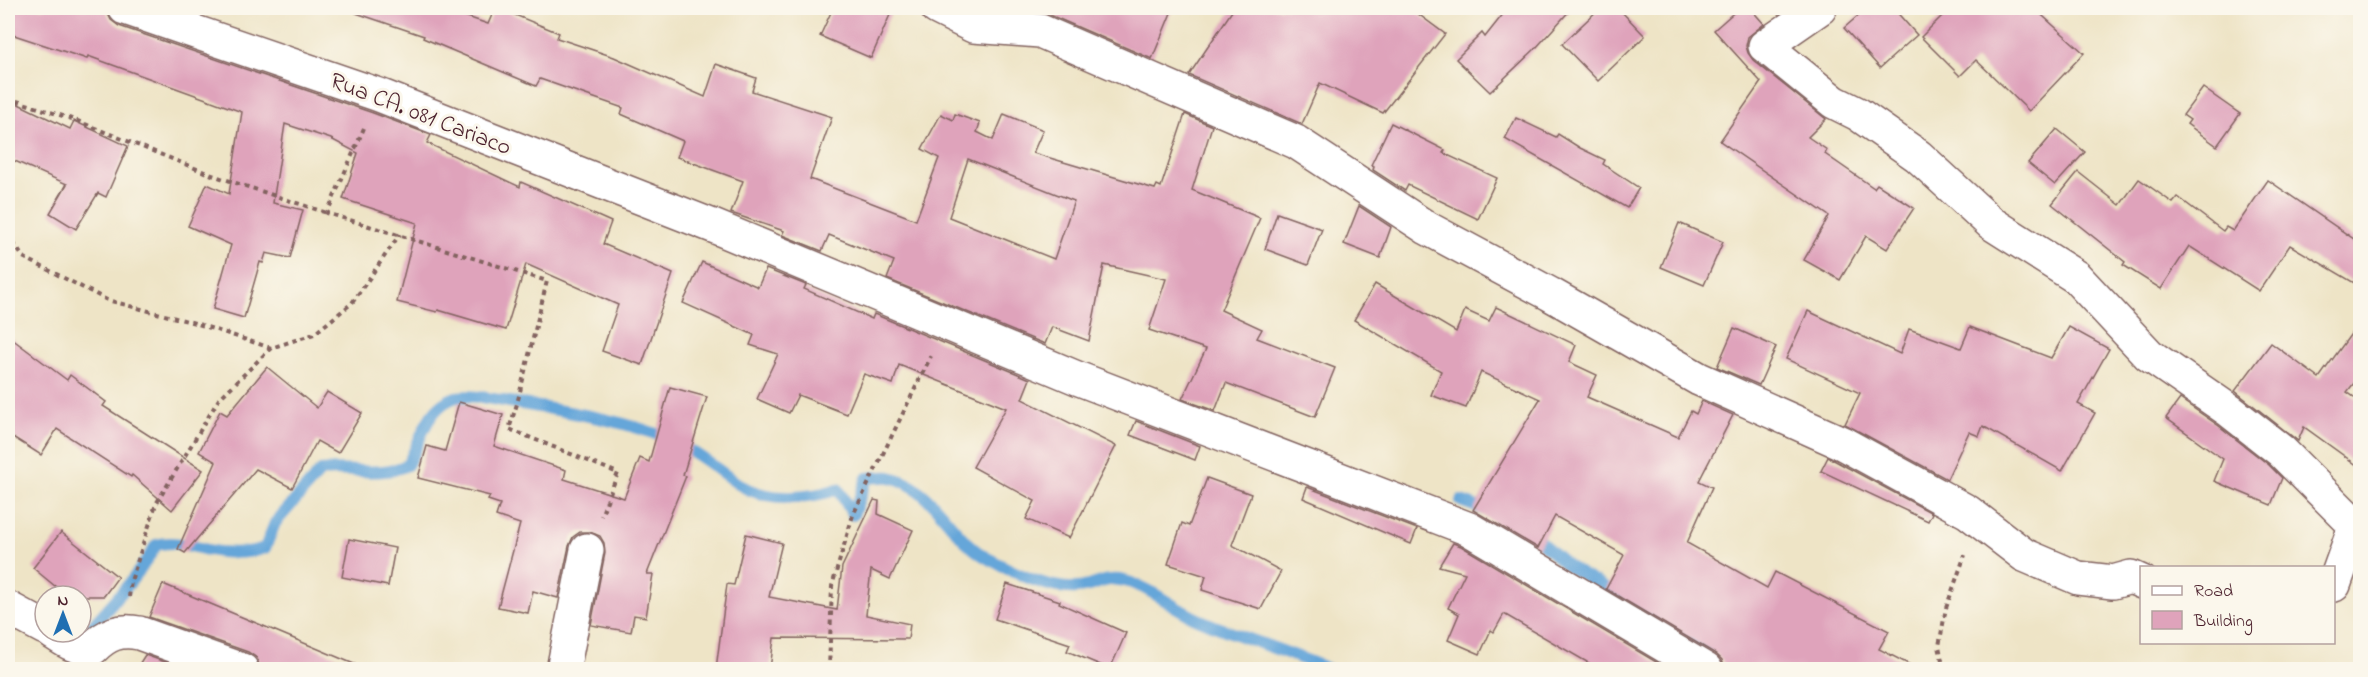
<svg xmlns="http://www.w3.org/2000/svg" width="2368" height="677" font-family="'Indie Flower',sans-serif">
  <rect width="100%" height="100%" fill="#fbf7ec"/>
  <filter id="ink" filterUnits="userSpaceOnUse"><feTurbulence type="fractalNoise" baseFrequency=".0167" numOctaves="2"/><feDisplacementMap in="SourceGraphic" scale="12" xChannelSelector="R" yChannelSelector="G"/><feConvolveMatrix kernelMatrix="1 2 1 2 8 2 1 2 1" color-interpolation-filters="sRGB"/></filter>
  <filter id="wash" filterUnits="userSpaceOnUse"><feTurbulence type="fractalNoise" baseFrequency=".008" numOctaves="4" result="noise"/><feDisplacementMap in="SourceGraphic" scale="24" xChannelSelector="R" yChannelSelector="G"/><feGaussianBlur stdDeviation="1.35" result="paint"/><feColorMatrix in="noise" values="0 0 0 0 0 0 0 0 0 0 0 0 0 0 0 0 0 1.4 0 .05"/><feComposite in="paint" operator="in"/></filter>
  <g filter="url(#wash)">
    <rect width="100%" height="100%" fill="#eee4c6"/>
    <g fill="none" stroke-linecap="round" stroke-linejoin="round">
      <g stroke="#65a6d9" stroke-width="12">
        <polyline points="1461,501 1488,511"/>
        <polyline points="1530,533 1569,567 1638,608 1680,636 1709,647"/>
        <path d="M 81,632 L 89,630 C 112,603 138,577 156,545 C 175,540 189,546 208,550 C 227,554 247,554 265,548 L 275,523 L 321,471 C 350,467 379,478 407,465 C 419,446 424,417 444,403 C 447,401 453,398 456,397 C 475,394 497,400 515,403 C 567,412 622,419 671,440 C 696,451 717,470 740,485 C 767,502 809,499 838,489 L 853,515 L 867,478 C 875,478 883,476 890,477 C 936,487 951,541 991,560 C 1017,573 1047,590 1077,588 C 1096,587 1104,576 1125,581 C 1152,588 1173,608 1198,619 C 1241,638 1287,651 1330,670"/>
      </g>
    </g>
    <g id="blocks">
      <g fill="#dfa3bb" fill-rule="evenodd">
        <polygon points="15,8 105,8 111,20 119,26 373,113 431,135 427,143 520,187 521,182 611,222 603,244 673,274 642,365 602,351 618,305 526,264 506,330 438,310 437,312 397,302 417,223 343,199 358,153 331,139 285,124 273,203 303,210 290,258 266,253 263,263 260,262 244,318 213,309 231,245 188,226 207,184 229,194 242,112 88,56 87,59 8,33"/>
        <path d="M 357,8 L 441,8 L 488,24 L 495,8 L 498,8 L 559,33 L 557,38 L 614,57 L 705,97 L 716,64 L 756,78 L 752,91 L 832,117 L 810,179 L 916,220 L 939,158 L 922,149 L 941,114 L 953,120 L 955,114 L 980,123 L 977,132 L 993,140 L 1004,114 L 1043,130 L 1033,153 L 1155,189 L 1157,185 L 1161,187 L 1185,114 L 1212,126 L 1192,190 L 1260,218 L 1221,310 L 1262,329 L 1257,338 L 1335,368 L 1315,417 L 1226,383 L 1215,411 L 1182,399 L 1206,349 L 1149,330 L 1166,279 L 1104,265 L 1089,341 L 1052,327 L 1045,344 L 887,279 L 894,261 L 829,235 L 822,251 L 782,235 L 784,231 L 731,213 L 743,181 L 677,157 L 683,141 L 621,114 L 623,108 L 540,79 L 536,86 L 423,38 L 424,36 L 356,13 ZM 968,159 L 1074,201 L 1054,259 L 949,217 Z"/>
        <polygon points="833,8 893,8 871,58 820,36"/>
        <polygon points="1039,8 1173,8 1152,59 1050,15"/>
        <polygon points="1234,8 1410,8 1445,34 1383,113 1320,83 1302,124 1189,75"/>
        <polygon points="1508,8 1572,8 1536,48 1490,92 1456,59 1482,33 1485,37"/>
        <polygon points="1600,8 1618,8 1645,36 1598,81 1562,44"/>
        <polygon points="1739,8 1750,8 1764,24 1748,37 1746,46 1748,53 1753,60 1826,119 1808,137 1827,150 1825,154 1874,188 1877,184 1914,208 1887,249 1866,236 1840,280 1804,260 1829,216 1720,141 1761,82 1714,30"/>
        <polygon points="1867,8 1893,8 1917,35 1880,68 1844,28"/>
        <polygon points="1950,8 2034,8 2084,53 2029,111 1976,60 1960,76 1921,37"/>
        <polygon points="2203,88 2240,114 2217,146 2187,124 2190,120 2183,115"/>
        <polygon points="8,99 70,129 74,121 128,146 106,197 98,193 76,229 50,213 67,184 8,158"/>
        <polygon points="1516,118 1556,137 1558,134 1580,148 1605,160 1603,164 1639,188 1627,208 1505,139"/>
        <polygon points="1391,123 1445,150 1443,153 1497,178 1478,219 1408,185 1405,191 1373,170 1374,166 1371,165"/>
        <polygon points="2057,129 2085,152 2055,185 2028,163"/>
        <polygon points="2078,172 2120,205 2139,179 2173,203 2178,197 2223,231 2226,227 2233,231 2268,180 2361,244 2361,287 2290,245 2259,291 2189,246 2161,289 2123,265 2125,262 2052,204"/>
        <polygon points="1359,206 1391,227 1380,258 1344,244"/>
        <polygon points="1277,213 1322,229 1308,265 1265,249"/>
        <polygon points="1679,223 1723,242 1704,285 1661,267"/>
        <polygon points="702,262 758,287 766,269 806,285 804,289 872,319 874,314 1030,379 1022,399 1116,446 1069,538 1026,519 1035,501 973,467 1006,408 899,365 893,384 864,374 847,414 798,395 789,413 757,399 778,354 750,345 754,335 683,303"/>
        <polygon points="1375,284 1456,332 1465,310 1489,321 1496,307 1576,345 1569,362 1597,375 1587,397 1678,437 1691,411 1696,414 1702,401 1733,415 1699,481 1712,487 1687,543 1767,588 1775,572 1889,631 1879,649 1918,669 1725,669 1722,660 1716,654 1606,589 1624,555 1555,516 1538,548 1473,510 1540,399 1481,372 1466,408 1431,395 1441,371 1354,320"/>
        <polygon points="1808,311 1900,354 1909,329 1961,348 1970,327 2051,358 2069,327 2109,349 2078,404 2095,413 2062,471 1983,426 1979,436 1969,432 1947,479 1845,424 1860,393 1786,359"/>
        <polygon points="2361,320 2361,374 2347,392 2361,402 2361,468 2304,427 2298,441 2235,391 2271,343 2319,378"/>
        <polygon points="1734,328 1776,347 1759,385 1717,367"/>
        <polygon points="8,336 67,380 70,375 106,402 103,406 203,470 172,510 132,475 131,477 57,429 41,455 8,434"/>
        <polygon points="267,367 317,408 327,392 362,413 338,453 317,441 292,488 256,469 185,553 178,549 216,462 199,452 220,411 227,415"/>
        <polygon points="670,387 707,397 683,475 686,476 647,574 653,574 646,617 634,615 631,632 591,625 605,553 604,543 600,536 590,532 580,532 573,537 569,546 558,598 533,591 528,613 498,607 520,524 496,516 500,504 488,500 490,496 418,478 427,446 445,451 459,402 503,415 494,446 566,470 564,479 624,498 640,458 649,462"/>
        <polygon points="2180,399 2219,426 2269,465 2282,478 2271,505 2214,481 2223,459 2166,418"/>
        <polygon points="1136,421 1200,446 1195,460 1130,435"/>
        <polygon points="1828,457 1932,513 1928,521 1821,471"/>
        <polygon points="1207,478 1251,494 1232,545 1281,571 1261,609 1202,590 1206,576 1168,564 1182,523 1189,526"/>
        <polygon points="1307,487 1417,529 1411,544 1303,498"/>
        <polygon points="874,500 879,501 878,514 913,530 890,579 871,570 866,615 910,624 908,639 774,638 770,669 716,669 727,584 734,585 746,534 782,543 769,597 837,610 842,567"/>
        <polygon points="61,532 118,577 104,596 67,596 33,568"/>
        <polygon points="349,539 395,548 388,586 342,577"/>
        <polygon points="1453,543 1461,546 1668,669 1599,669 1504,614 1494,632 1491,630 1480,654 1448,640 1459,614 1448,608 1465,573 1439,566"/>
        <polygon points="163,584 366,669 260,669 257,658 248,652 149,617"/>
        <polygon points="1007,584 1060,601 1059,603 1126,633 1110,669 1067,651 1070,644 995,619"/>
        <polygon points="145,655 185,669 136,669"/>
      </g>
    </g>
  </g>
  <g filter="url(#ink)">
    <use href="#blocks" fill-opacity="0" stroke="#836461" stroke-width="1.5"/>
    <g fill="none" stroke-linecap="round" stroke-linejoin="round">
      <g stroke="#836461" stroke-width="36">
        <g id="minor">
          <polyline points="125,8 379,95 713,226 1077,378 1469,529 1706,670"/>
          <polyline points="937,8 973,26 1040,31 1296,142 1427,228 1550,294 1699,379 1842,443 1968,512 2024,555 2078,578 2113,582 2131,577 2142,582"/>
          <polyline points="1820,8 1765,46 1834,102 1858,114 1918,156 1991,223 2076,277 2149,355 2230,411 2281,451 2357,527"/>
          <polyline points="2334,585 2352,535 2357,527 2360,529"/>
          <polyline points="8,608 45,628"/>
          <path d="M 52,632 C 66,641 76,649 93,648 C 107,634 120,629 139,633 L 242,670"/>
          <polyline points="563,670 587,550"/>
        </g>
      </g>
      <g stroke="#836461" stroke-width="4" stroke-dasharray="4.5 4.5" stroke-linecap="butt">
        <polyline points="8,98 75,120 212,175 327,213"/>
        <polyline points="364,128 327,213 547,281 517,404 509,429 618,473 601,516"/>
        <polyline points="8,235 23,257 107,300 195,323 271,348"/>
        <polyline points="129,597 131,581 156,504 219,399 271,348 314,334 352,303 400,234"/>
        <polyline points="829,670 832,586 853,515 931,356"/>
        <polyline points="1944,670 1939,646 1946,608 1965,555"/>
      </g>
      <use href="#minor" stroke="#fff" stroke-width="33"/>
    </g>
  </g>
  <g text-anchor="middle" stroke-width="6" stroke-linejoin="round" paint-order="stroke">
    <g font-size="24" fill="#4a1f2b" stroke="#fbf7ec">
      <text transform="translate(421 113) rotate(21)" y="8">Rua CA. 081 Cariaco</text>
    </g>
  </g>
  <rect width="2368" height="677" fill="none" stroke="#fbf7ec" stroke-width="30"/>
  <rect x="2140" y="566" width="195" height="78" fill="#fbf7ec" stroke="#b4a19f" stroke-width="1.5"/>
  <rect x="2152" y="586" width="30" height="9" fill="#ffffff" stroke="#b4a19f" stroke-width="1.5"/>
  <text x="2194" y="596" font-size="18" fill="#4a1f2b">Road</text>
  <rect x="2152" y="611" width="30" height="18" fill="#dfa3bb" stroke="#b4a19f" stroke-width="1.5"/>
  <text x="2194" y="626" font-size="18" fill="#4a1f2b">Building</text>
  <g transform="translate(63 614)"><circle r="28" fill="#fbf7ec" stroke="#b4a19f" stroke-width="1.5"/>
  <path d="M0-4.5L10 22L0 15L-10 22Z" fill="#1f6fb2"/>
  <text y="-9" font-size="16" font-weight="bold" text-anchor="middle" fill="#4a1f2b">N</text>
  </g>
</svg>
